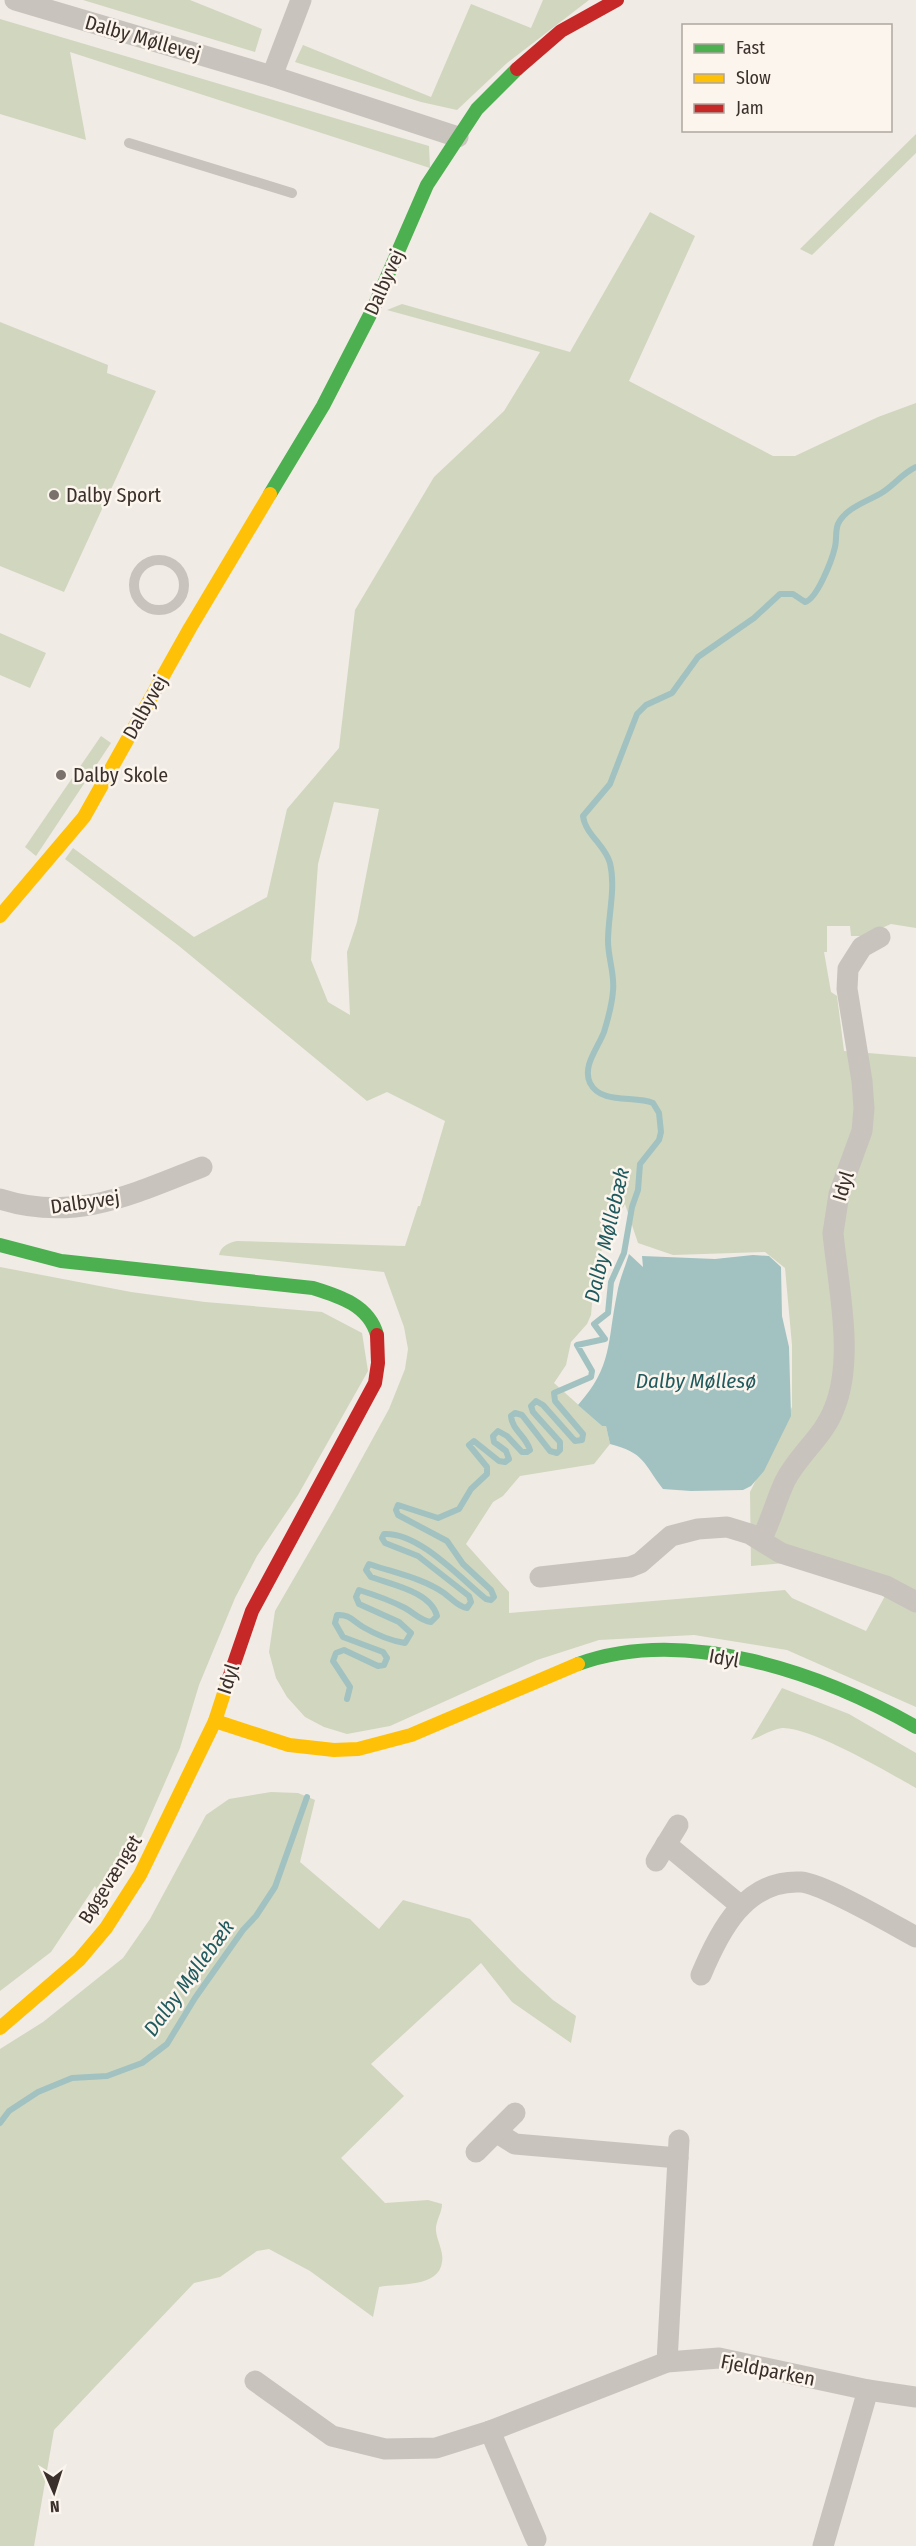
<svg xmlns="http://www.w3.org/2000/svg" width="916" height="2546" font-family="'Fira Sans Condensed',sans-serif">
  <rect width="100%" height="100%" fill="#f0ebe5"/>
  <g fill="#d1d6bf" fill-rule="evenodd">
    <polygon points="83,0 190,0 262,29 255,52"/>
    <polygon points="543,0 589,0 507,63 457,110 421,102 295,62 303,45 431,97 471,4 531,28"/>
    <polygon points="0,19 429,146 430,168 70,52 86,140 0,114"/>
    <polygon points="916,134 916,153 812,255 800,249"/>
    <path d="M 650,212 L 695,236 L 629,381 L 773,456 L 795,456 L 878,417 L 916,403 L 916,928 L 891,924 L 863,936 L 851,936 L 850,926 L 827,926 L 827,952 L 824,952 L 831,992 L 837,996 L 844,1051 L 916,1057 L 916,1707 L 787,1650 L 694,1635 L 599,1640 L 537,1660 L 390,1726 L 347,1734 L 324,1727 L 305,1717 L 287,1697 L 276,1678 L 269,1652 L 275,1611 L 333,1511 L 389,1409 L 405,1369 L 408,1349 L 404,1327 L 384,1272 L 219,1255 C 221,1246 228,1243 237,1241 L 405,1246 L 418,1206 L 420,1206 L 445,1121 L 387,1092 L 367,1101 L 179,946 L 65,859 L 73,848 L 194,937 L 267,897 L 287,809 L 339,748 L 355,610 L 434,477 L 504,411 L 540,352 L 387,310 L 402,304 L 570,352 ZM 334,802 L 379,809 L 357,922 L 347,952 L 350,1015 L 328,1002 L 311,960 L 318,864 ZM 625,1204 L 638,1243 L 673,1255 L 765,1252 L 785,1268 L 792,1345 L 792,1407 L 750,1492 L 751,1566 L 785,1563 L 885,1596 L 866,1631 L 792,1598 L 785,1590 L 509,1613 L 509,1592 L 466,1544 L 493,1502 L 503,1496 L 520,1476 L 594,1464 L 610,1444 L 606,1426 L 602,1426 L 554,1383 L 566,1365 L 571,1342 L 587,1324 L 591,1315 L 595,1269 L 603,1246 Z"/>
    <polygon points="0,322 108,365 107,373 156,391 64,592 0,566"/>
    <polygon points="0,633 46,653 30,688 0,675"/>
    <polygon points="101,736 111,743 36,856 25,847"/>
    <polygon points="0,1267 131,1292 205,1302 322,1312 362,1333 368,1371 298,1495 257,1556 235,1598 199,1685 180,1748 141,1837 131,1844 102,1902 95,1886 51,1952 0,1991"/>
    <path d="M 782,1688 L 849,1714 L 916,1753 L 916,1788 C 890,1773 809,1726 782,1728 C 772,1729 760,1737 751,1740 Z"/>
    <path d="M 271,1792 L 298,1793 L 315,1800 L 300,1862 L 379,1929 L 403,1900 L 470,1919 L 520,1970 L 553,2000 L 576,2016 L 571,2043 L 512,2002 L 481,1963 L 371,2064 L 404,2096 L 341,2158 L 385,2203 L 428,2200 L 442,2204 C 442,2213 435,2222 436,2231 C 437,2241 444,2252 442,2262 C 439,2288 399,2283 379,2287 L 373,2317 L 310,2271 L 269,2249 L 257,2251 L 220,2277 L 194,2283 L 54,2430 L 34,2546 L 0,2546 L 0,2049 L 43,2022 L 123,1958 L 150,1919 L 206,1815 L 229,1799 Z"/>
  </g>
  <path fill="#a1c2c1" d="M 629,1254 L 643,1267 L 642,1256 L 715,1259 L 753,1255 L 769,1256 L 781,1267 L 782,1316 L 789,1347 L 791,1416 L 764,1471 L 751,1486 L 743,1490 L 691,1491 L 663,1489 C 643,1463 645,1453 610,1444 L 606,1426 L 602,1426 L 578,1405 C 613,1366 607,1342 617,1294 C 619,1281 625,1267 629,1254 Z"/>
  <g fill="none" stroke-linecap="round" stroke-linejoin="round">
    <g stroke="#a1c2c1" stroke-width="6">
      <path d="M 347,1699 L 350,1687 L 333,1661 L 336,1653 L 344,1650 L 378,1666 L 384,1665 L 387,1658 L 383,1652 L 343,1637 L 335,1623 L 337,1615 C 349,1614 353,1621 363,1627 C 375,1634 392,1641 405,1643 L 411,1633 L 399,1622 L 359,1604 L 356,1597 L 359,1590 C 375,1595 390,1600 405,1608 C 414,1613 421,1621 431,1622 L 437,1616 C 431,1592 393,1585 371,1577 L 366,1570 L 369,1564 C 395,1573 422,1578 444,1593 C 451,1598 458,1607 467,1608 L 471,1602 L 469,1596 L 418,1556 L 385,1543 L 382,1538 L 384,1534 C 419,1532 460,1578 486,1599 L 491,1600 L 494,1597 L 491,1590 L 463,1564 L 447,1541 L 398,1515 L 396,1510 L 398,1505 L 438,1518 L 459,1509 L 471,1489 L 487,1474 L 487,1467 L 469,1445 L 474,1441 L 499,1461 L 505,1462 L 509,1459 L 506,1451 L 494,1442 L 493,1436 L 498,1431 L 507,1436 L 522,1452 L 527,1452 L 530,1450 C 526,1436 512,1430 511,1416 L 515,1413 L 522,1415 L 550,1451 L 557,1453 L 560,1450 L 560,1442 L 533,1412 L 531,1406 L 536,1401 L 543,1405 L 575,1441 L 582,1440 L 583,1434 L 555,1401 L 554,1393 L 591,1377 L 592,1371 L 577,1345 L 605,1339 L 594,1324 L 608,1313 L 611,1282 L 624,1253 L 632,1207 L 638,1190 L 640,1164 L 659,1140 L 661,1132 L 659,1113 L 653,1103 C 635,1095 601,1105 590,1083 C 582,1066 598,1048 604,1032 C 608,1019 612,1004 613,991 C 615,975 608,958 608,941 C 608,916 616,888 610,863 C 605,845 585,834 583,816 L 610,784 L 637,714 L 646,705 L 672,693 L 698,657 L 754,618 L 780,594 L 793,594 L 805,602 C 817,599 832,560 835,547 C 837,539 835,531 838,524 C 846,507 869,501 883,492 C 895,484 903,473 916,467"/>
      <polyline points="0,2123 9,2111 38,2092 72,2078 107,2076 142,2063 167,2044 195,1998 243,1930 256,1916 275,1887 307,1797"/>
    </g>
    <g stroke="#c9c3be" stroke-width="10">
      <polyline points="129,143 292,193"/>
      <circle cx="159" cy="585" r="25"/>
    </g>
    <g stroke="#c9c3be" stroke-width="21">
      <polyline points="15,0 272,76 458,137"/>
      <polyline points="272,76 301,0"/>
      <path d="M 0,1199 C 75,1223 133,1194 202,1167"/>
      <path d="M 761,1540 C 771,1521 776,1500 785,1481 C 798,1455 824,1436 834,1409 C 855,1359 838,1286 833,1233 L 839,1194 L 862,1131 L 864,1108 L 862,1081 L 847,989 L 848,969 L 862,947 L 880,937"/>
      <polyline points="540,1577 630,1567 640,1563 671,1536 698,1529 727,1527 750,1534 781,1553 886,1586 916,1602"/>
      <polyline points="666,1844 741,1906"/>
      <polyline points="656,1861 678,1825"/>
      <path d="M 701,1975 C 719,1932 745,1879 801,1882 C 824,1884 892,1924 916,1937"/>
      <polyline points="496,2132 515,2144 678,2158"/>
      <polyline points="476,2152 515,2113"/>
      <polyline points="667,2362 679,2140"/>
      <polyline points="255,2381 332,2436 385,2449 436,2448 490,2431 667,2362 719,2358 868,2390 916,2397"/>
      <polyline points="490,2431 536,2539"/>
      <polyline points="823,2546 868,2390"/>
    </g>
    <g stroke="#4caf50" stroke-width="14">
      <polyline points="270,494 323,406 373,309 427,185 477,109 517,69"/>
      <path d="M 0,1245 L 61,1261 L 313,1288 C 339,1296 369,1305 377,1335"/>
      <path d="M 578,1664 C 685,1625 822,1673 916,1727"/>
    </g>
    <g stroke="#ffc107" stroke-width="14">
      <polyline points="0,916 84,817 190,628 270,494"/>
      <polyline points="215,1721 289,1745 334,1750 358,1749 411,1735 578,1664"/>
      <polyline points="0,2028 79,1960 106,1928 140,1875 215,1721 228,1681"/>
    </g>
    <g stroke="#c62828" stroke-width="14">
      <polyline points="517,69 561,31 617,0"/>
      <polyline points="228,1681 252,1611 375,1383 378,1363 377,1335"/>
    </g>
  </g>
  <g fill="#7a716c" stroke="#fbf5ee" stroke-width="2">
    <circle cx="54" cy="495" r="6"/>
    <circle cx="61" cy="775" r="6"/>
  </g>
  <g text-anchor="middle" stroke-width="5" stroke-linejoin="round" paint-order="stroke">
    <g font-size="20" fill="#3b302b" stroke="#fbf5ee">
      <text transform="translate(143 38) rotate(16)" y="7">Dalby Møllevej</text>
      <text transform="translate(384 282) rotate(-66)" y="7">Dalbyvej</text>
      <text transform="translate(145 707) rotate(-61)" y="7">Dalbyvej</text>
      <text transform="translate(843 1186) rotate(-73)" y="7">Idyl</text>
      <text transform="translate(85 1202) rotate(-8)" y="7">Dalbyvej</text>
      <text transform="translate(724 1658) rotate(10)" y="7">Idyl</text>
      <text transform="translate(228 1679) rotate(-72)" y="7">Idyl</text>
      <text transform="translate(110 1879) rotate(-58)" y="7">Bøgevænget</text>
      <text transform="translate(768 2370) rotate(11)" y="7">Fjeldparken</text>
    </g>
    <g font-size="20" fill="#3b302b" stroke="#fbf5ee" text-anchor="start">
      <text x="66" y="502">Dalby Sport</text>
      <text x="73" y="782">Dalby Skole</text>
    </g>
    <g font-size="21" font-style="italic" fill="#1f5a5e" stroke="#fbf5ee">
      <text transform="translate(607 1235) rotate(-77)" y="7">Dalby Møllebæk</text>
      <text x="696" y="1388">Dalby Møllesø</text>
      <text transform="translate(189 1978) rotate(-54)" y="7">Dalby Møllebæk</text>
    </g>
  </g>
  <rect x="682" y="24" width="210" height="108" fill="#fbf5ee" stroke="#aea6a0" stroke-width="1.5"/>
  <rect x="694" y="44" width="30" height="9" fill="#4caf50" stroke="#aea6a0" stroke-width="1.5"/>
  <text x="736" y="54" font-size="18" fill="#3b302b">Fast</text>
  <rect x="694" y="74" width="30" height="9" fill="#ffc107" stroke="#aea6a0" stroke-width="1.5"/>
  <text x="736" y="84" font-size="18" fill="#3b302b">Slow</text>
  <rect x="694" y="104" width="30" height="9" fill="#c62828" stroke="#aea6a0" stroke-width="1.5"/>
  <text x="736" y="114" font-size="18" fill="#3b302b">Jam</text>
  <g transform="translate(54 2492) rotate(177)" stroke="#fbf5ee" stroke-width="4.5" paint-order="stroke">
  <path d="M0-4.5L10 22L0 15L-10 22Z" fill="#3b302b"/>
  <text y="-9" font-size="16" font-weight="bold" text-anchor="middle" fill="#3b302b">N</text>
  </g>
</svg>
